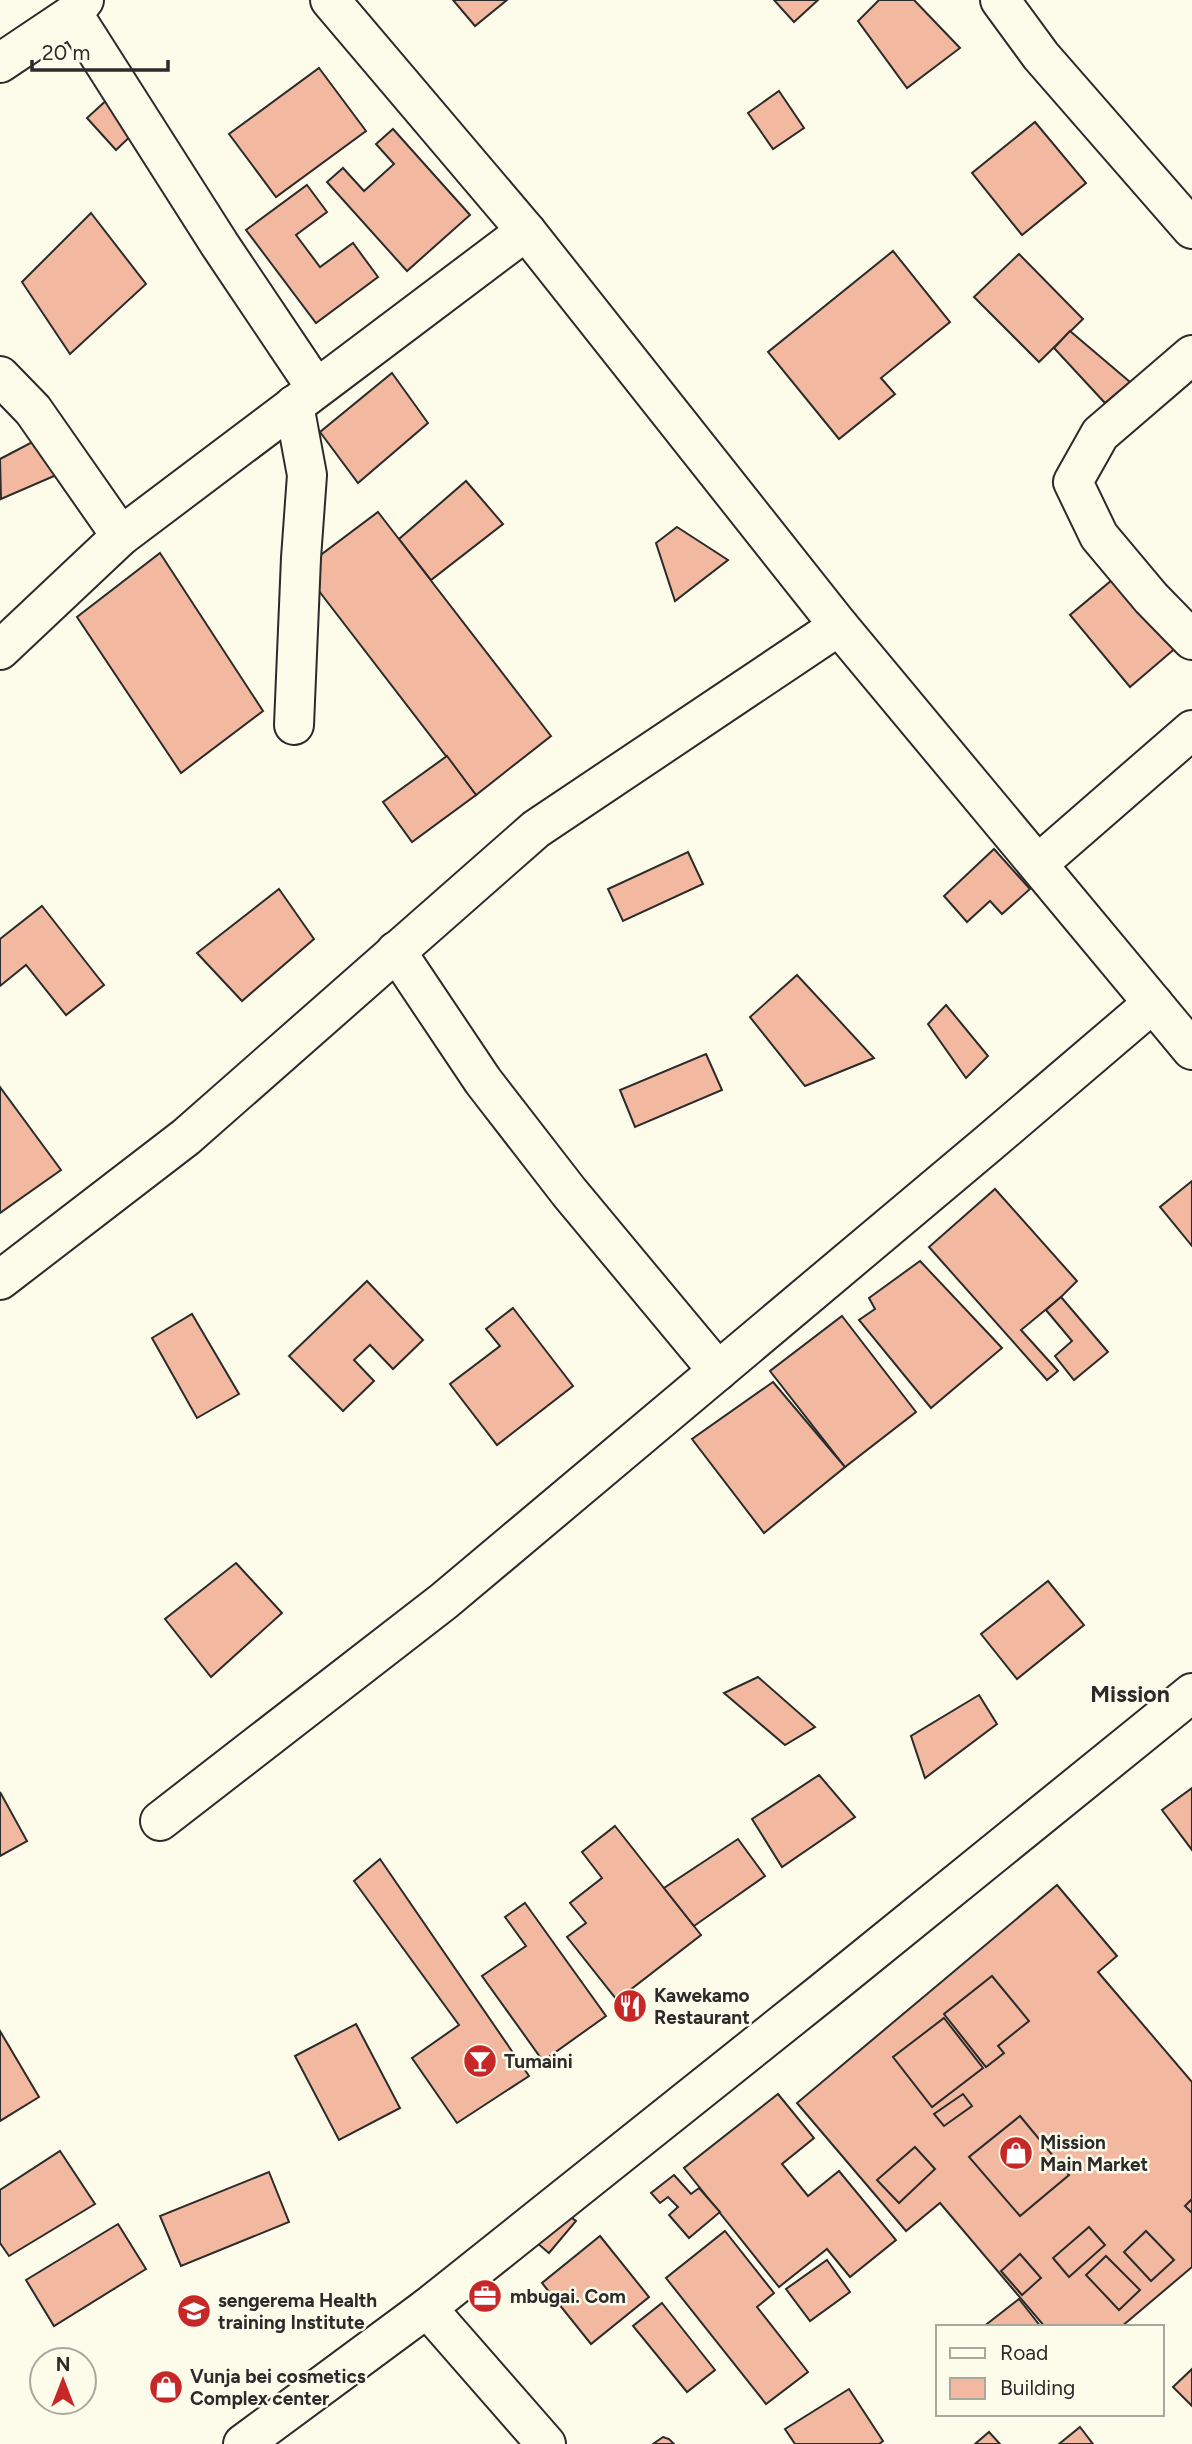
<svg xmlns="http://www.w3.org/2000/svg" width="1192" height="2444" font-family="Figtree,sans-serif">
  <rect width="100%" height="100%" fill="#fdfbea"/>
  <g fill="#f2b8a0" stroke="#2b2b2b" stroke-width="2">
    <polygon points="453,0 507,0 475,26"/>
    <polygon points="774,0 818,0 794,22"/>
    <polygon points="879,0 914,0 960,48 907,88 858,21"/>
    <polygon points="319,68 366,131 276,197 229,134"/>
    <polygon points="779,91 804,128 773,149 748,113"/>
    <polygon points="110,97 138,129 116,150 87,118"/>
    <polygon points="1035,122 1086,183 1022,235 972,173"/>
    <polygon points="393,129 470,215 407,271 327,182 343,168 364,191 394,164 376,144"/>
    <polygon points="307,185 327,212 296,235 320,267 353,243 378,277 316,323 246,230"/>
    <polygon points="91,213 146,284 70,354 22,282"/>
    <polygon points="893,251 950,322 881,378 895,394 839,439 768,352"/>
    <polygon points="1019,254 1083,319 1039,362 974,297"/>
    <polygon points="1070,331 1130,382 1105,403 1054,348"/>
    <polygon points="392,373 428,423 358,483 320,432"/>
    <polygon points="40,438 61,473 1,499 0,459"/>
    <polygon points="466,481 503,524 431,580 399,539"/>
    <polygon points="378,512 551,736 476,795 302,569"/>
    <polygon points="677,527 728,560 675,601 656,543"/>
    <polygon points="160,553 263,711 181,773 77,617"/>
    <polygon points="1118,575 1178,646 1130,687 1070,615"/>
    <polygon points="447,756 476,795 412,842 383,802"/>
    <polygon points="994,849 1030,889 1002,914 990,901 967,922 944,896"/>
    <polygon points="688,852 703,884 623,921 608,889"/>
    <polygon points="279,889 314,939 242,1001 197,953"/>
    <polygon points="42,906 104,985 66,1015 26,965 0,986 0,939"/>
    <polygon points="797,975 874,1058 805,1086 750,1017"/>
    <polygon points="946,1005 988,1056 966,1078 928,1024"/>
    <polygon points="706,1054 722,1090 635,1127 620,1090"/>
    <polygon points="0,1087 61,1170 0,1213"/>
    <polygon points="1192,1181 1192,1246 1160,1207"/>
    <polygon points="995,1189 1077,1281 1061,1297 1021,1330 1058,1371 1047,1380 929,1247"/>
    <polygon points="920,1261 1002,1348 931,1408 859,1320 875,1309 869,1298"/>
    <polygon points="367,1281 423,1340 393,1369 370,1345 354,1360 374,1381 343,1411 289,1356"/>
    <polygon points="1061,1297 1108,1352 1074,1380 1055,1356 1072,1341 1046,1310"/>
    <polygon points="513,1308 573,1386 497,1445 450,1384 500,1346 486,1329"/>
    <polygon points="192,1314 239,1394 197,1418 152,1338"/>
    <polygon points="842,1316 916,1412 845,1467 770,1371"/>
    <polygon points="773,1382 845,1467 764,1533 692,1439"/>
    <polygon points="236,1563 282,1613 211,1677 165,1619"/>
    <polygon points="1048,1581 1084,1625 1017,1679 981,1634"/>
    <polygon points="758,1677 815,1727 785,1745 724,1693"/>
    <polygon points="979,1695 997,1724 925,1778 911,1736"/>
    <polygon points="819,1775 855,1817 782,1867 752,1819"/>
    <polygon points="1192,1788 1192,1850 1162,1810"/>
    <polygon points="0,1792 27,1841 0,1856"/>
    <polygon points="615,1826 701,1935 617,2000 567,1937 586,1923 570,1903 602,1878 582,1852"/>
    <polygon points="738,1839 765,1876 694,1926 664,1888"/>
    <polygon points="380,1859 529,2076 457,2123 412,2058 459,2025 354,1881"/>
    <polygon points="1057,1885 1117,1956 1098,1972 1192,2082 1192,2267 1121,2327 1045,2327 940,2203 906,2231 797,2103"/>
    <polygon points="525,1903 606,2016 543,2061 482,1976 526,1946 505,1917"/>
    <polygon points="992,1976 1029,2021 998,2046 1004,2053 986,2067 944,2014"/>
    <polygon points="944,2018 983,2068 932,2107 893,2057"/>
    <polygon points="356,2024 400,2108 339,2140 295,2056"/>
    <polygon points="0,2031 39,2097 0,2121"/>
    <polygon points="778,2094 814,2138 782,2164 808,2196 839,2171 896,2240 850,2277 827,2249 779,2287 684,2168"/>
    <polygon points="963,2094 972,2106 944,2126 934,2114"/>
    <polygon points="1020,2116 1069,2175 1020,2216 969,2157"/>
    <polygon points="915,2147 935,2169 899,2203 877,2180"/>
    <polygon points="60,2151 95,2204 9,2256 0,2243 0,2190"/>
    <polygon points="269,2172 289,2222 181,2266 160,2216"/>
    <polygon points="674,2175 691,2194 699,2188 720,2212 689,2238 669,2215 678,2207 668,2197 660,2203 651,2193"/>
    <polygon points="1192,2199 1192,2213 1185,2206"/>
    <polygon points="564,2212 576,2221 549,2253 537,2243"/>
    <polygon points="118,2224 146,2269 54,2326 26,2280"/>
    <polygon points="1089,2227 1105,2245 1069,2277 1053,2258"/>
    <polygon points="725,2231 774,2293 757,2307 808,2372 766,2404 666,2278"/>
    <polygon points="1146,2231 1174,2260 1151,2281 1124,2252"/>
    <polygon points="600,2236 649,2297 591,2344 542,2283"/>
    <polygon points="1020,2254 1041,2278 1022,2295 1001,2271"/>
    <polygon points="1106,2256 1140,2290 1119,2310 1086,2275"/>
    <polygon points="827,2260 850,2292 810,2321 786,2289"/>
    <polygon points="1019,2299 1041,2327 983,2327"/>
    <polygon points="662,2303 715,2370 687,2392 633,2326"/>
    <polygon points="1192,2369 1192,2406 1173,2387"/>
    <polygon points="849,2389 883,2441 879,2444 795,2444 785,2429"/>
    <polygon points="1080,2427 1093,2444 1059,2444"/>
    <polygon points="989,2432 1000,2444 975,2444"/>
    <polygon points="663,2437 669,2439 674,2444 653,2444"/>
  </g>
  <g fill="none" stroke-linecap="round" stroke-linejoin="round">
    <g stroke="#2b2b2b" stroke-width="42">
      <g id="minor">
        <polyline points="84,0 73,14 220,245 316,388"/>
        <polyline points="330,0 526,231 839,626 1192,1050"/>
        <polyline points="1000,0 1041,56 1192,229"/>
        <polyline points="0,63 73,14"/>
        <polyline points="1192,355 1100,434 1073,482 1099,536 1151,598 1192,640"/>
        <polyline points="0,376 33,410 121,536"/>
        <polyline points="294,405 307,475 301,558 294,725"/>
        <polyline points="0,650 121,536 526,231"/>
        <polyline points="1038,864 1192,730"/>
        <polyline points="396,951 483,1081 569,1192 718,1371"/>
        <polyline points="0,1280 186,1137 536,829 839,626"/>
        <polyline points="160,1821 444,1601 989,1143 1153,1003"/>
        <polyline points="427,2308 546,2444"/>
      </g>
    </g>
    <g stroke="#2b2b2b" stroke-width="42">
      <polyline id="secondary" points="243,2444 427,2308 823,1992 1192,1693"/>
    </g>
    <use href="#minor" stroke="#fdfbea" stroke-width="38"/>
    <use href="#secondary" stroke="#fdfbea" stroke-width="38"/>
  </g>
  <defs>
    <g id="restaurant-disc" transform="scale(1.75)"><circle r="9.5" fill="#c62828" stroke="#fdfbea"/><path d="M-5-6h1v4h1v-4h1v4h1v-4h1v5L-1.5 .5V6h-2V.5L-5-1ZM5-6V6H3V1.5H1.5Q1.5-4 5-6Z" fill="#fff"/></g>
    <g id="bar-disc" transform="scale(1.75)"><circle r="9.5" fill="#c62828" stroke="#fdfbea"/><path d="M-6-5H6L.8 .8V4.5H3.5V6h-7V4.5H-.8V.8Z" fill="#fff"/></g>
    <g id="shop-disc" transform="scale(1.75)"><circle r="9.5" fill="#c62828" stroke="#fdfbea"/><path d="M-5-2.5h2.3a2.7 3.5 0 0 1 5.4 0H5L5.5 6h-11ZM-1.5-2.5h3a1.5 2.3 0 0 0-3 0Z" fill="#fff"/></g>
    <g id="office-disc" transform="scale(1.75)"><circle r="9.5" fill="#c62828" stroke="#fdfbea"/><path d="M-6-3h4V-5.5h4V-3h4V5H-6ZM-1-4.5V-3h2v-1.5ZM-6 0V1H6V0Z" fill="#fff"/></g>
    <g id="university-disc" transform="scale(1.75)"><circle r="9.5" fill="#c62828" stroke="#fdfbea"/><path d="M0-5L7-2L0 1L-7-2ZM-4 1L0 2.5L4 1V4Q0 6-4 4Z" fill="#fff"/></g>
  </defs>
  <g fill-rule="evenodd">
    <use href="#restaurant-disc" x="630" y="2006"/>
    <use href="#bar-disc" x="480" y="2061"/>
    <use href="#shop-disc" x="1016" y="2153"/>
    <use href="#office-disc" x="485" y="2296"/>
    <use href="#university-disc" x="194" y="2311"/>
    <use href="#shop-disc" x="166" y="2387"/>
  </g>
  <g text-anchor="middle" stroke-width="5" stroke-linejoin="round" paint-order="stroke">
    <g font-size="19" font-weight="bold" fill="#2b2b2b" stroke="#fdfbea" text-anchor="start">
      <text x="654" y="2002">Kawekamo<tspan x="654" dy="22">Restaurant</tspan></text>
      <text x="504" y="2068">Tumaini</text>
      <text x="1040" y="2149">Mission<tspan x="1040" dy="22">Main Market</tspan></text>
      <text x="510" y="2303">mbugai. Com</text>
      <text x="218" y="2307">sengerema Health<tspan x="218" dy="22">training Institute</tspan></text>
      <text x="190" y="2383">Vunja bei cosmetics<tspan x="190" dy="22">Complex center</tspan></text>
    </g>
    <g font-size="23" font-weight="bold" fill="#2b2b2b" stroke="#fdfbea">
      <text x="1130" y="1702">Mission</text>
    </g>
  </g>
  <rect x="936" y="2325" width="228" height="91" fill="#fdfbea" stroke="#a9a89e" stroke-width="2"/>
  <rect x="950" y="2348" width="35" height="10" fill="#fdfbea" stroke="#a9a89e" stroke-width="2"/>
  <text x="1000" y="2360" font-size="21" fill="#2b2b2b">Road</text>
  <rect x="950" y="2378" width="35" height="21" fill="#f2b8a0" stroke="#a9a89e" stroke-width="2"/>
  <text x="1000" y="2395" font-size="21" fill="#2b2b2b">Building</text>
  <g transform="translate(63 2381)"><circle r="33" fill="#fdfbea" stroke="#a9a89e" stroke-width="2"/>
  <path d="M0-5L12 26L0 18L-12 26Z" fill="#c62828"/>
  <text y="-10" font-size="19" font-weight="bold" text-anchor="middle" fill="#2b2b2b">N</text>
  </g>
  <path d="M32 60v10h136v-10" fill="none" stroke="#2b2b2b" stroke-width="3.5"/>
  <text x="42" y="60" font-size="21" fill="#2b2b2b" stroke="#fdfbea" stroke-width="5" paint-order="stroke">20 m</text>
</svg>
